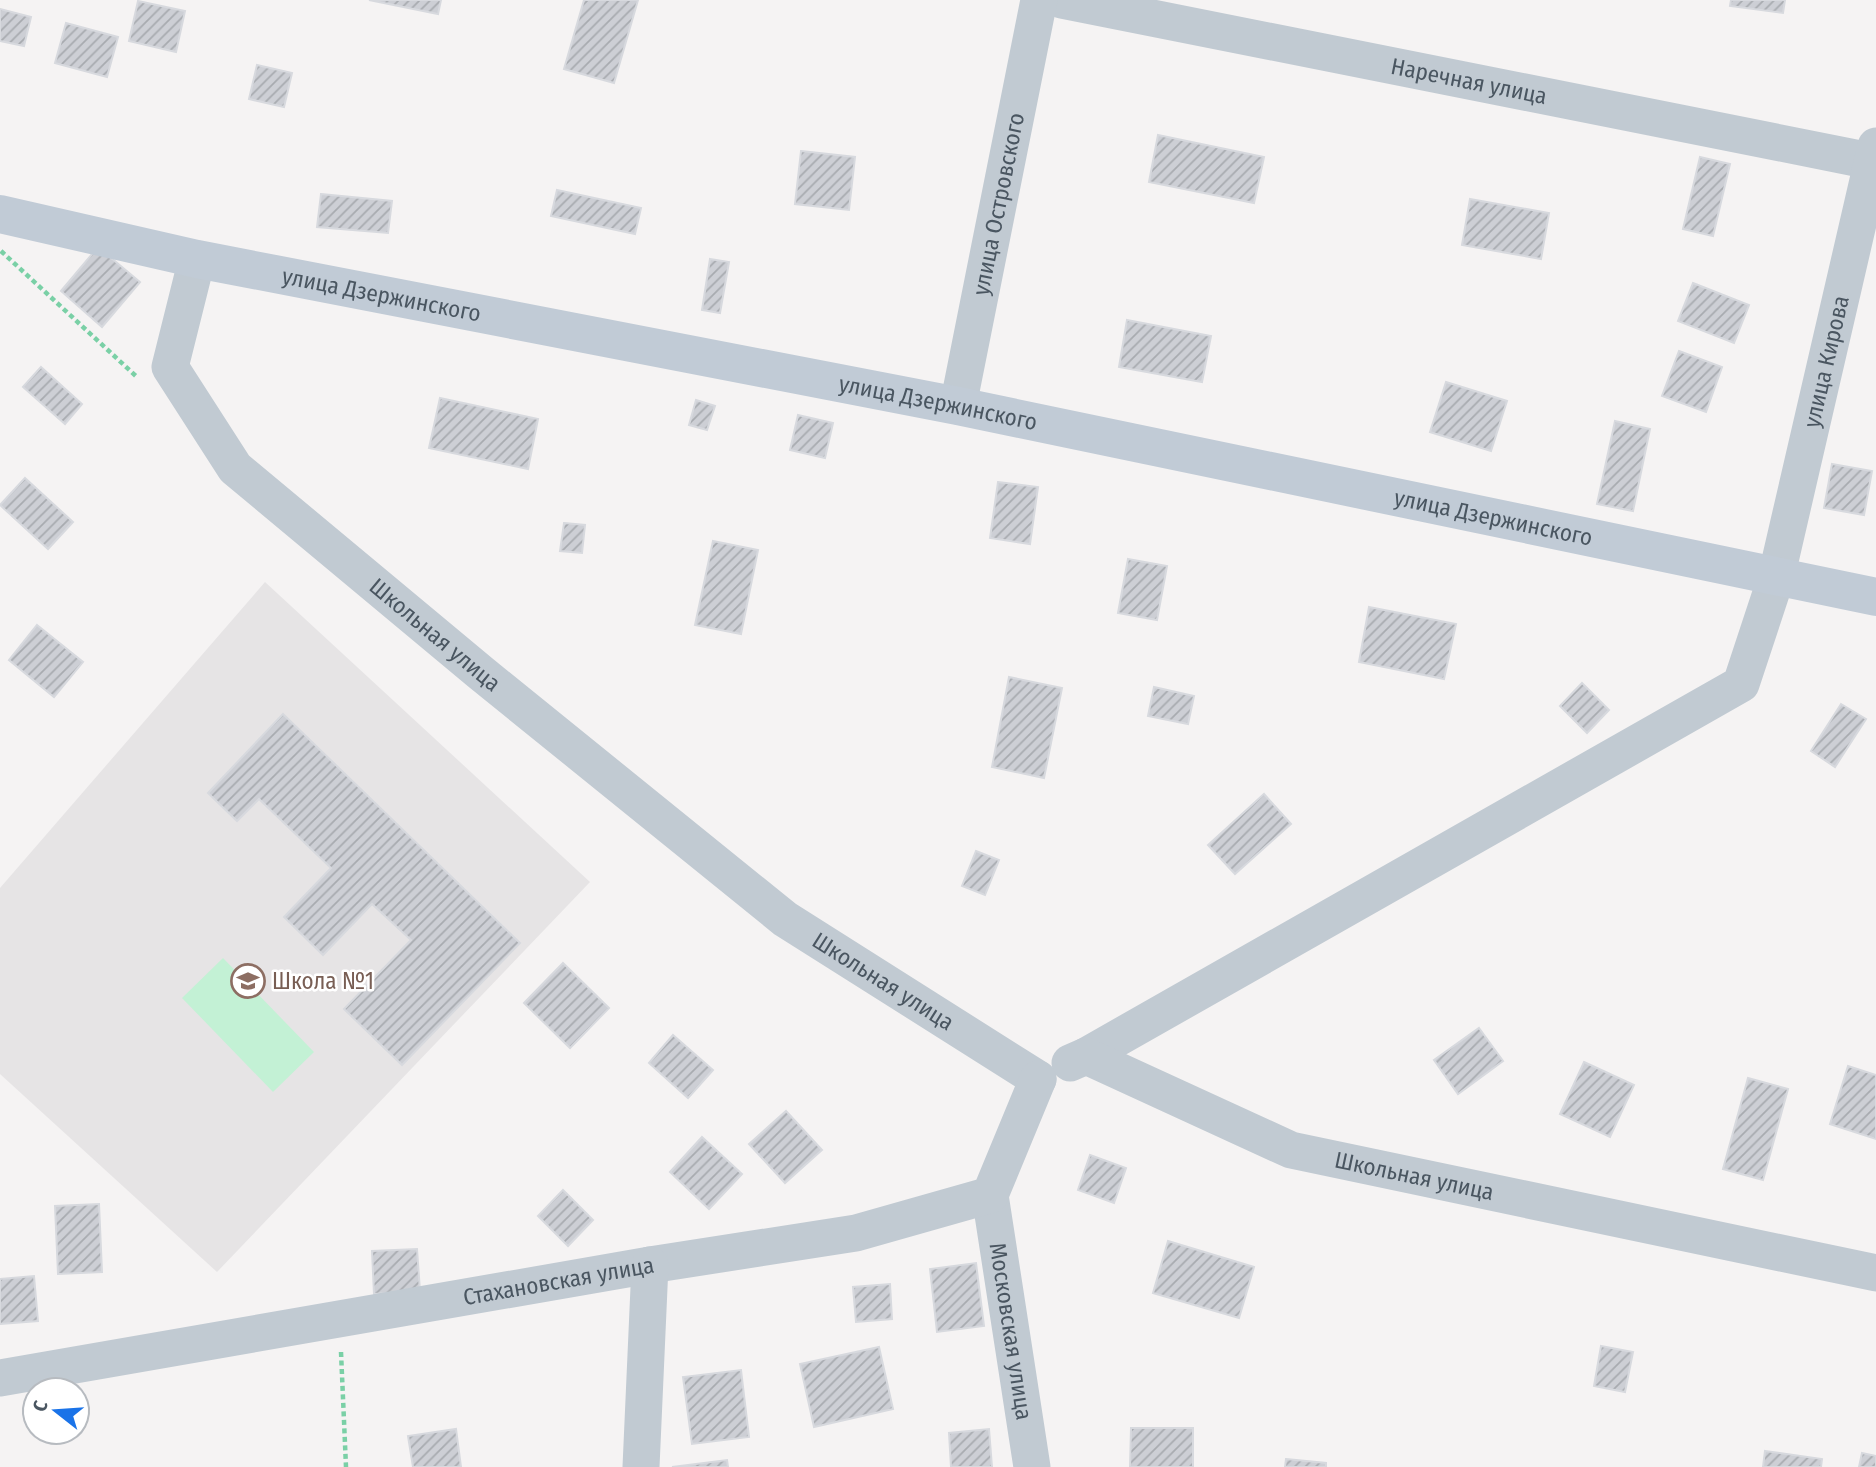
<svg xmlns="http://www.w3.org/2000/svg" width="1876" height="1467" font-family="'Fira Sans Condensed',sans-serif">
  <defs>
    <pattern id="building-hatch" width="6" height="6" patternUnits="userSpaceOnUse" patternTransform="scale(1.75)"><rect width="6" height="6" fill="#cdcfd5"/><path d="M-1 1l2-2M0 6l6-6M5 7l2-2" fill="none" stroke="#a8abb0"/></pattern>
  </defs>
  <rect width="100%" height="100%" fill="#f5f3f3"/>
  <polygon fill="#e6e4e5" points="265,582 590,882 217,1272 0,1074 0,888"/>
  <polygon fill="#c3f1d5" points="223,958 314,1052 273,1092 182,998"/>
  <g fill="url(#building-hatch)" stroke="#d7d9de" stroke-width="2">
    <polygon points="369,0 441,0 438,14"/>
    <polygon points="584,0 638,0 614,83 564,69"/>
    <polygon points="1731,0 1785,0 1783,13 1730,6"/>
    <polygon points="138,1 185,11 176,52 129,41"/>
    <polygon points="0,9 31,17 24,46 0,41"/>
    <polygon points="66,23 118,37 107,77 55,63"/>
    <polygon points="257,65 292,73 284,107 249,99"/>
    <polygon points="1158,135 1264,157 1254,203 1149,182"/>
    <polygon points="801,151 855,157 849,210 795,204"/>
    <polygon points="1700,157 1730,164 1713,236 1683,229"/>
    <polygon points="557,190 641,208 635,234 551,216"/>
    <polygon points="321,194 392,201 388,233 317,227"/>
    <polygon points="1470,199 1549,213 1541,259 1462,245"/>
    <polygon points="98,247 140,282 102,327 61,291"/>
    <polygon points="710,259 729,262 720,313 702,310"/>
    <polygon points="1693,283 1749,305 1734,343 1678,321"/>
    <polygon points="1127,320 1211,336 1202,382 1119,367"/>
    <polygon points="1679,351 1722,367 1706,412 1662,396"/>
    <polygon points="41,367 82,404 65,424 23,387"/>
    <polygon points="1446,382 1507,401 1491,451 1430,432"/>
    <polygon points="440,398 538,419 528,469 429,448"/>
    <polygon points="696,400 715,406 707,430 689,425"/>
    <polygon points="798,415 833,423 825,458 790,450"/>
    <polygon points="1615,421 1650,429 1633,511 1597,504"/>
    <polygon points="1832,464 1872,471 1864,515 1824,508"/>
    <polygon points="25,478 73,522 48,549 0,505"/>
    <polygon points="998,482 1038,487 1030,544 990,538"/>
    <polygon points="564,523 585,525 582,553 560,551"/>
    <polygon points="713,541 758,550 741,634 695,625"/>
    <polygon points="1128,559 1167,566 1157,620 1118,613"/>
    <polygon points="1369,607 1456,624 1444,679 1359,662"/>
    <polygon points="37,625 83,662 54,697 9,660"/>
    <polygon points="1009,677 1062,688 1044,778 992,767"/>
    <polygon points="1582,683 1609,710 1587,733 1560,706"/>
    <polygon points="1154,687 1194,696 1188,724 1148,716"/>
    <polygon points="1841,704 1866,719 1835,767 1811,751"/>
    <polygon points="283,714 520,943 402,1065 344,1009 411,940 372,904 323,955 284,917 331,868 259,799 237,821 208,793"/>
    <polygon points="1264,794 1291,824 1235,874 1208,845"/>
    <polygon points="976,851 999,860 985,895 962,886"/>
    <polygon points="563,963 609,1008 570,1048 524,1003"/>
    <polygon points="1479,1028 1503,1061 1458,1094 1434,1060"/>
    <polygon points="673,1035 713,1070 688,1098 649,1063"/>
    <polygon points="1584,1062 1634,1085 1610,1137 1560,1114"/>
    <polygon points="1848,1066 1876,1075 1876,1139 1830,1124"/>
    <polygon points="1748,1078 1788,1089 1763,1180 1723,1169"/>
    <polygon points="786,1111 822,1150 785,1183 749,1144"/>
    <polygon points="702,1137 742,1174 709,1209 670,1172"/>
    <polygon points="1090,1155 1126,1168 1114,1203 1078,1190"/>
    <polygon points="563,1190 593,1220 568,1246 538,1216"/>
    <polygon points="99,1204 102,1272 58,1274 55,1206"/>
    <polygon points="1168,1241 1254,1267 1239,1318 1153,1293"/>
    <polygon points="417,1249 420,1291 374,1294 372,1251"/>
    <polygon points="976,1263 984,1326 937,1332 930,1269"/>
    <polygon points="34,1276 38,1321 0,1324 0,1279"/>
    <polygon points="890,1284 892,1319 856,1322 853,1287"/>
    <polygon points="1601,1346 1633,1352 1625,1392 1594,1386"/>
    <polygon points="879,1347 893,1409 814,1427 800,1364"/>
    <polygon points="741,1370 749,1437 692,1444 683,1377"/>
    <polygon points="1131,1428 1193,1428 1193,1467 1130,1467"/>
    <polygon points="456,1429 461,1467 413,1467 408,1436"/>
    <polygon points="989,1429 992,1467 951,1467 949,1433"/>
    <polygon points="1765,1451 1822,1459 1821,1467 1763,1467"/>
    <polygon points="1862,1453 1876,1456 1876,1467 1859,1467"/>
    <polygon points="1286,1459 1326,1463 1326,1467 1285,1467"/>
    <polygon points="727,1460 728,1467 672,1467"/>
  </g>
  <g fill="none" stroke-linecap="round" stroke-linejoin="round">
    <g stroke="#7ad0a6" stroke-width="4.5" stroke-dasharray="5 3.5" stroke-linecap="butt">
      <polyline points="1,251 138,378"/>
      <polyline points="341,1352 346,1467"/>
    </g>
    <g stroke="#c1cad2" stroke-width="37">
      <path id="s1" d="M 1062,0 L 1876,162"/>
      <path id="s2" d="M 197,259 L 170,367 L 235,468 L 481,673 L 785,919 L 1038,1079"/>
      <path id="s3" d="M 958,406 L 1039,0"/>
      <path id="s4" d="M 1086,1056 L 1741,684 L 1776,578 L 1876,146"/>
      <path id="s5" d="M 1070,1063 L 1086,1056 L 1291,1150 L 1876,1273"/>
      <path id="s6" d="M 990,1195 L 1032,1467"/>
      <path id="s7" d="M 0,1378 L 650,1265 L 856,1233 L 990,1195 L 1038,1079"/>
      <polyline points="641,1467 650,1265"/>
    </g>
    <path stroke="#c1cbd6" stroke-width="38" id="s8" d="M 0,214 L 197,259 L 958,406 L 1876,597"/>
  </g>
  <defs>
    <g id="school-ring" transform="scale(1.75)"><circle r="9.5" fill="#fff" stroke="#8d6e63" stroke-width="1.5"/><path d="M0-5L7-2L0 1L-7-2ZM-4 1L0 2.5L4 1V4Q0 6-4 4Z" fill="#8d6e63"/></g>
  </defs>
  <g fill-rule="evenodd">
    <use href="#school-ring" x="248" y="981"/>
  </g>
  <g text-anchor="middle" stroke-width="5" stroke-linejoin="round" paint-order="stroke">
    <g font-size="23" fill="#4a5661" stroke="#fff">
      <text dy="8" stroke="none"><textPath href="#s1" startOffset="415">Наречная улица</textPath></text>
      <text dy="8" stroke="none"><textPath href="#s3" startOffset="206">улица Островского</textPath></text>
      <text dy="8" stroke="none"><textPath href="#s8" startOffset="390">улица Дзержинского</textPath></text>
      <text dy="8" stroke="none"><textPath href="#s4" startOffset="1087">улица Кирова</textPath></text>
      <text dy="8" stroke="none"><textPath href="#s8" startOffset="957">улица Дзержинского</textPath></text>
      <text dy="8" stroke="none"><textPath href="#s8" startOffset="1524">улица Дзержинского</textPath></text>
      <text dy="8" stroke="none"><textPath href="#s2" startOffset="492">Школьная улица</textPath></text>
      <text dy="8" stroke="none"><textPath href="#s2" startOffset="1059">Школьная улица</textPath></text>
      <text dy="8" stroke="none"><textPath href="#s5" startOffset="369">Школьная улица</textPath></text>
      <text dy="8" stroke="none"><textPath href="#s7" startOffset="567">Стахановская улица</textPath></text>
      <text dy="8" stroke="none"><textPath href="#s6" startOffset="138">Московская улица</textPath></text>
    </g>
    <g font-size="23" fill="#785e54" stroke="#fff" text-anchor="start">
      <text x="272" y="989">Школа №1</text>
    </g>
  </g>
  <g transform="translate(56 1411) rotate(287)"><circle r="33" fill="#ffffff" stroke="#b7bbc0" stroke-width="2"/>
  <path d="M0-5L12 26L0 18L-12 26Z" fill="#1a73e8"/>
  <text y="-10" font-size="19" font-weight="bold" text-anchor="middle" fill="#4a5661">С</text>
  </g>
</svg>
